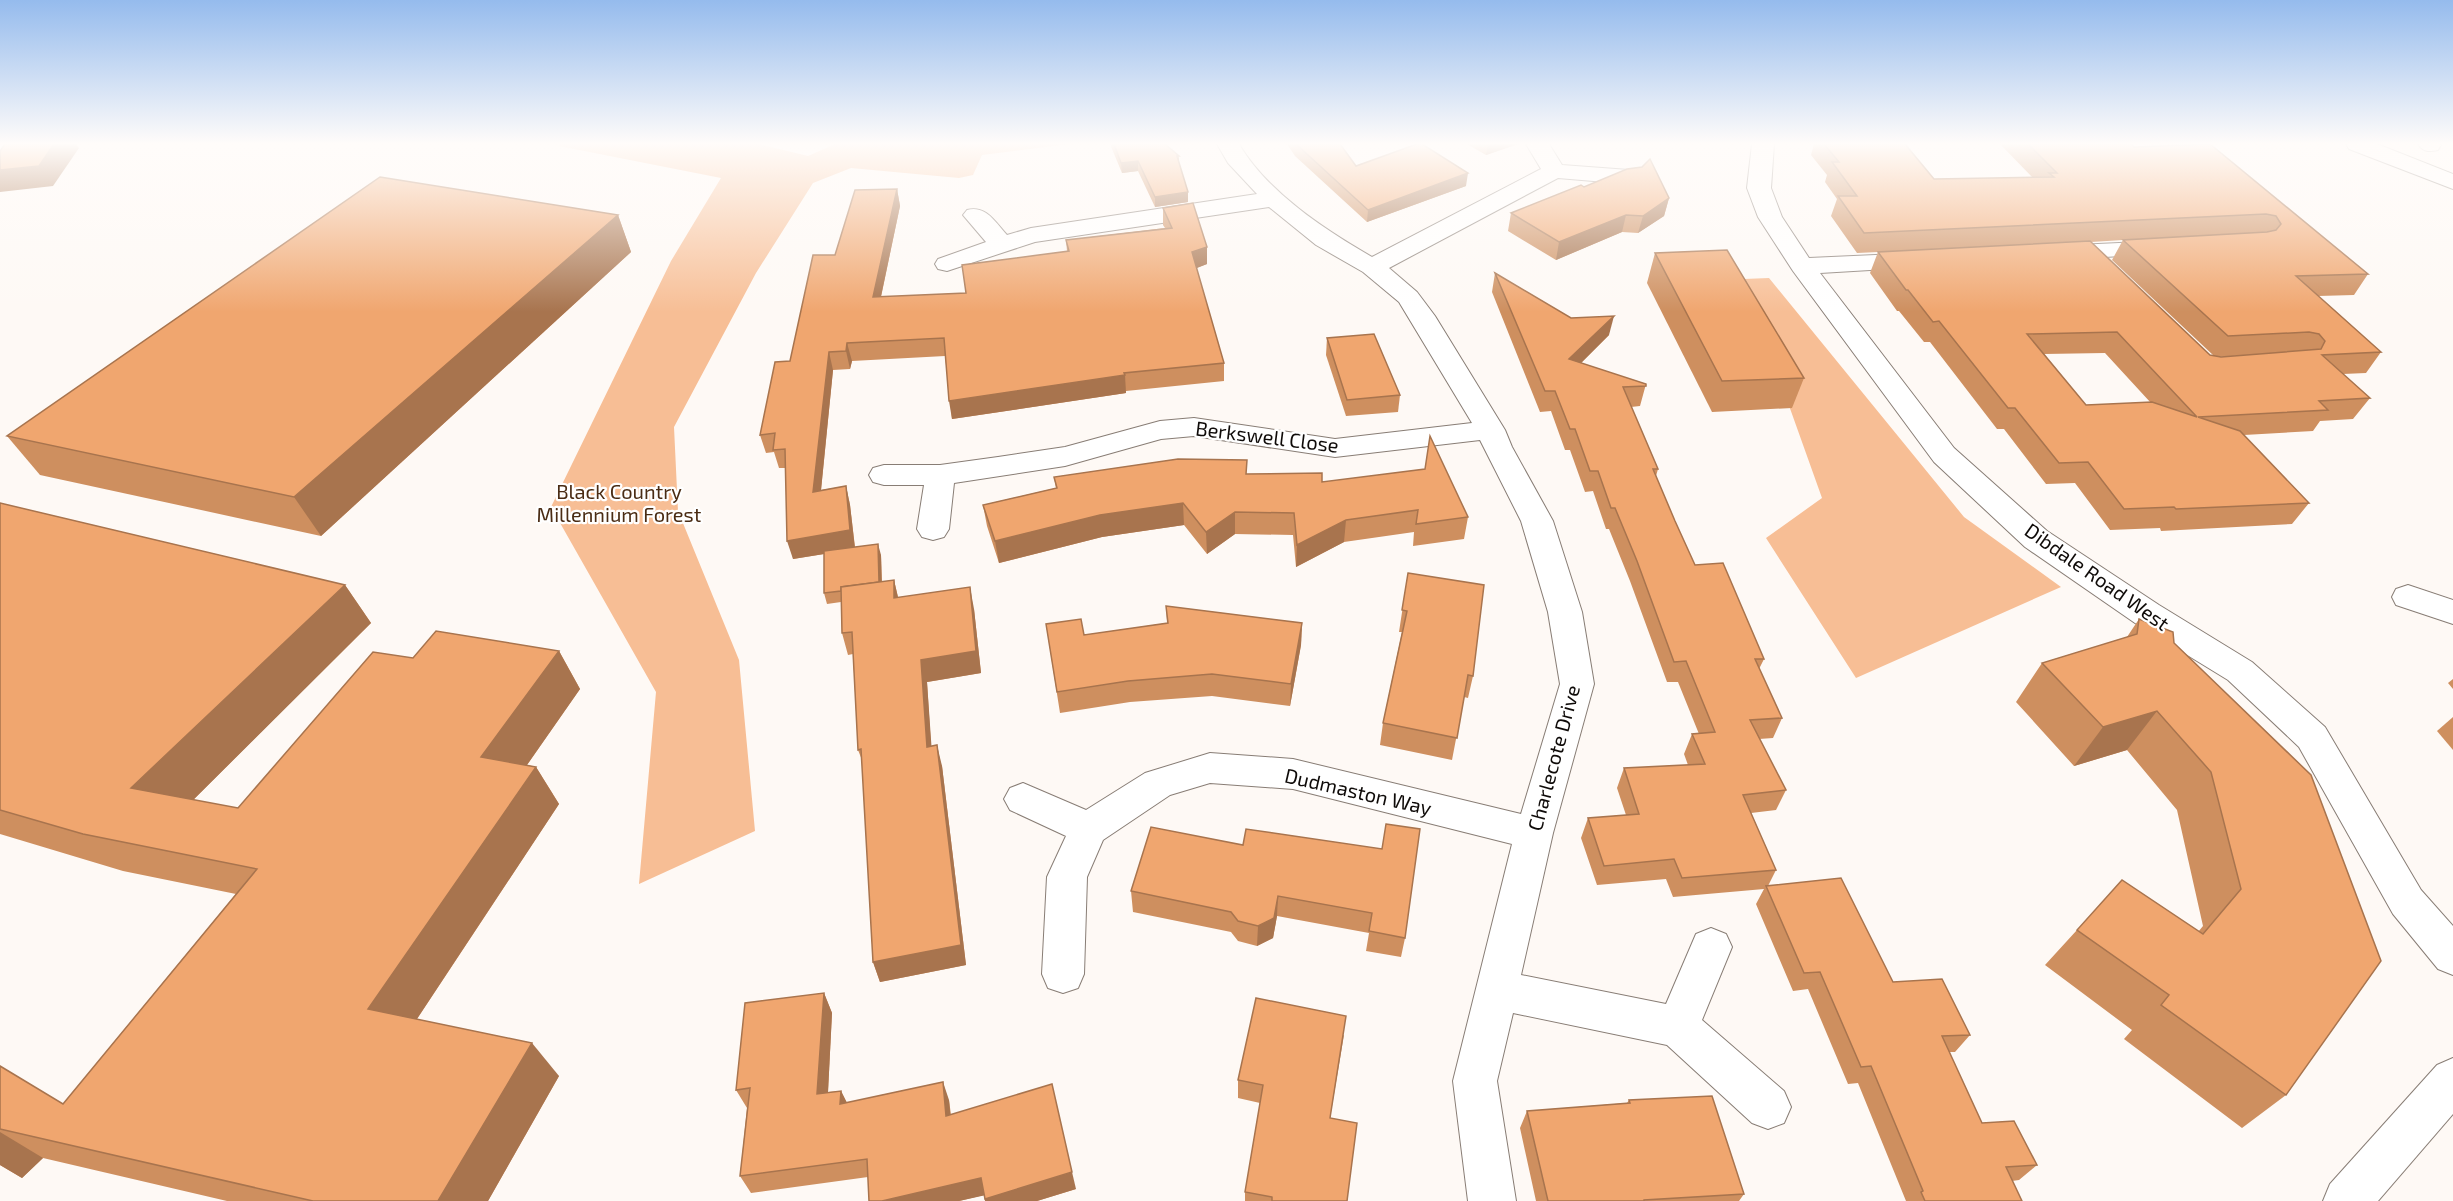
<svg xmlns="http://www.w3.org/2000/svg" width="2453" height="1201" font-family="'Exo 2',sans-serif">
  <rect width="100%" height="100%" fill="#fef9f5"/>
  <g fill="#f7be95">
    <polygon points="561,144 759,144 808,156 835,144 1069,144 982,155 973,175 959,178 851,168 813,183 756,273 674,427 678,511 739,660 755,831 639,884 656,692 551,507 671,261 721,178 559,146"/>
    <polygon points="1769,278 1964,517 2061,587 1856,678 1766,538 1822,498 1787,400 1718,280"/>
  </g>
  <g fill="none" stroke-linecap="round" stroke-linejoin="round">
    <g stroke="#887d75" stroke-width="2">
      <g id="minor">
        <path d="M 1217,144 L 1239,144 C 1267,192 1325,230 1372,257 L 1541,169 L 1526,144 L 1549,144 L 1562,165 L 1629,170 L 1637,172 L 1640,177 L 1637,182 L 1629,184 L 1558,178 L 1389,268 L 1417,292 L 1435,316 L 1505,430 L 1512,447 L 1553,521 L 1582,612 L 1594,684 L 1553,833 L 1521,975 L 1666,1004 L 1696,934 L 1711,928 L 1726,934 L 1732,947 L 1702,1020 L 1784,1091 L 1791,1107 L 1784,1123 L 1768,1129 L 1752,1123 L 1667,1045 L 1513,1013 L 1497,1081 L 1516,1201 L 1468,1201 L 1453,1081 L 1512,844 L 1293,789 L 1210,783 L 1170,795 L 1103,840 L 1087,877 L 1084,974 L 1078,988 L 1063,993 L 1048,988 L 1042,974 L 1047,877 L 1066,836 L 1010,810 L 1004,799 L 1010,788 L 1023,783 L 1086,810 L 1145,773 L 1210,753 L 1293,759 L 1521,814 L 1560,684 L 1548,612 L 1521,521 L 1480,440 L 1335,457 L 1194,436 L 1161,439 L 1065,466 L 954,483 L 949,529 L 944,537 L 933,540 L 922,537 L 917,529 L 924,485 L 884,485 L 873,482 L 869,475 L 873,468 L 884,465 L 940,465 L 998,457 L 1065,447 L 1160,421 L 1194,418 L 1335,439 L 1472,423 L 1399,302 L 1363,272 L 1316,245 L 1269,207 L 1035,242 L 947,271 L 938,269 L 935,264 L 938,259 L 986,242 L 963,215 L 967,210 C 986,205 995,222 1007,235 L 1031,228 L 1257,194 L 1228,163 Z"/>
        <polygon points="1752,144 1774,144 1771,188 1782,217 1809,258 1920,253 1929,255 1932,260 1929,265 1920,267 1820,273 1954,448 2047,531 2159,605 2252,662 2325,727 2421,890 2453,926 2453,975 2438,969 2393,914 2299,747 2228,680 2135,623 2025,547 1934,462 1793,271 1758,217 1747,188"/>
        <polygon points="2346,144 2377,144 2453,174 2453,189 2349,149"/>
        <path d="M 2418,144 L 2440,144 L 2441,145 L 2438,150 C 2429,152 2423,152 2418,144 Z"/>
        <polygon points="2162,241 2171,243 2174,248 2171,253 2055,260 2046,258 2043,253 2046,248 2055,246"/>
        <polygon points="2408,585 2453,600 2453,624 2396,605 2392,597 2396,589"/>
        <polygon points="2453,1058 2453,1114 2378,1201 2323,1201 2330,1184 2437,1065"/>
      </g>
    </g>
    <use href="#minor" fill="#fff" fill-rule="evenodd"/>
  </g>
  <g fill="#ce8f5f" fill-rule="evenodd">
    <polygon points="1110,144 1165,144 1179,156 1179,163 1188,202 1155,207 1138,171 1122,173"/>
    <polygon points="1287,144 1340,144 1356,166 1466,186 1367,222 1295,156"/>
    <polygon points="1467,144 1518,144 1486,155"/>
    <path d="M 1814,144 L 1905,144 L 1934,179 L 2033,178 L 2000,144 L 2131,144 L 2134,147 L 2200,144 L 2368,274 L 2354,295 L 2318,296 L 2381,352 L 2366,373 L 2343,374 L 2370,398 L 2353,419 L 2320,421 L 2313,431 L 2244,435 L 2309,503 L 2292,524 L 2161,531 L 2160,528 L 2110,530 L 2075,483 L 2046,484 L 2004,429 L 1997,429 L 1930,342 L 1924,342 L 1899,311 L 1897,311 L 1870,273 L 1878,252 L 1857,253 L 1831,216 L 1837,199 L 1825,182 L 1827,175 L 1811,155 ZM 2123,240 L 2112,260 L 2214,356 L 2210,355 L 2091,242 ZM 2105,353 L 2151,403 L 2086,405 L 2044,354 ZM 2249,355 L 2221,357 L 2217,357 Z"/>
    <polygon points="897,189 900,206 881,297 966,293 1067,251 1066,240 1165,228 1163,225 1163,208 1207,247 1207,264 1196,268 1224,363 1224,381 1126,391 1126,393 952,419 945,356 852,361 850,369 833,370 821,490 846,486 850,505 855,547 881,555 882,582 894,580 898,597 974,609 981,673 927,682 931,746 942,766 966,965 880,982 873,962 862,760 858,750 853,654 848,655 842,633 841,602 827,604 824,593 824,554 793,559 785,468 779,468 774,452 766,453 760,435 790,361 835,255"/>
    <polygon points="1669,198 1664,216 1638,233 1622,232 1556,260 1508,231 1511,213"/>
    <polygon points="618,215 631,252 321,536 40,475 7,436"/>
    <polygon points="1655,253 1804,378 1792,408 1712,412 1647,283"/>
    <polygon points="1495,273 1571,318 1609,335 1581,363 1646,384 1640,406 1631,407 1658,469 1656,476 1675,521 1695,565 1764,659 1759,669 1782,718 1773,738 1759,739 1786,790 1776,810 1751,813 1776,870 1768,886 1893,982 1970,1035 1955,1052 1949,1052 1982,1123 2037,1165 2019,1180 2012,1181 2022,1201 1906,1201 1858,1083 1848,1084 1808,989 1793,991 1756,904 1764,889 1673,897 1666,879 1597,885 1581,838 1588,818 1626,815 1617,788 1624,768 1688,765 1684,754 1692,734 1699,734 1678,682 1667,682 1630,581 1609,529 1606,529 1593,491 1585,492 1570,450 1565,450 1551,411 1540,412 1492,292"/>
    <polygon points="1327,338 1400,395 1398,412 1346,416 1326,355"/>
    <polygon points="1247,474 1322,482 1468,517 1464,539 1413,546 1414,532 1344,542 1296,567 1293,535 1235,534 1207,554 1184,525 1102,537 999,563 987,526 983,505 1056,488 1054,477"/>
    <polygon points="0,503 345,585 371,623 193,800 238,808 413,658 559,651 580,689 527,765 536,767 559,804 417,1019 559,1076 488,1201 227,1201 43,1158 22,1178 0,1165 0,1066 63,1104 236,894 123,871 0,834"/>
    <polygon points="1408,573 1473,676 1468,698 1464,697 1452,760 1380,745 1383,723 1402,632 1399,632"/>
    <polygon points="1166,606 1302,623 1301,645 1290,706 1212,696 1130,702 1060,713 1046,624 1084,635 1167,623"/>
    <polygon points="2139,619 2174,643 2311,775 2286,1095 2242,1128 2124,1039 2132,1030 2045,965 2077,930 2198,932 2203,926 2177,810 2127,750 2074,766 2016,702 2042,663 2127,637"/>
    <polygon points="2453,679 2453,689 2448,683"/>
    <polygon points="2453,717 2453,750 2437,731"/>
    <polygon points="1243,845 1382,849 1405,938 1401,957 1366,951 1369,933 1277,916 1273,938 1257,946 1238,941 1231,932 1133,912 1131,891"/>
    <polygon points="824,993 832,1013 828,1092 841,1091 847,1103 949,1100 951,1115 1076,1189 1037,1201 985,1201 984,1195 959,1201 869,1201 868,1177 751,1193 740,1176 747,1108 736,1090"/>
    <polygon points="1344,1035 1330,1118 1347,1201 1245,1201 1245,1192 1260,1103 1238,1098 1238,1080"/>
    <polygon points="1629,1100 1744,1194 1739,1201 1536,1201 1520,1128 1527,1111 1627,1103"/>
  </g>
  <g fill="#a8744e">
    <polygon points="54,144 76,144 79,148 53,186 0,192 0,170"/>
    <polygon points="1491,144 1518,144 1486,155 1488,145"/>
    <polygon points="1138,161 1138,171 1122,173 1121,163"/>
    <polygon points="1468,173 1466,186 1367,222 1368,210"/>
    <polygon points="897,189 900,206 877,315 873,297"/>
    <polygon points="1188,192 1188,202 1155,207 1155,197"/>
    <polygon points="1669,198 1664,216 1638,233 1643,216"/>
    <polygon points="618,215 631,252 321,536 294,497"/>
    <polygon points="1626,215 1622,232 1556,260 1559,242"/>
    <polygon points="1207,247 1207,264 1192,270 1192,252"/>
    <polygon points="1614,316 1609,335 1565,379 1569,359"/>
    <polygon points="847,343 852,361 850,369 846,351"/>
    <polygon points="829,352 833,370 819,510 813,492"/>
    <polygon points="1125,375 1126,393 952,419 949,401"/>
    <polygon points="846,486 850,505 855,549 793,559 787,541"/>
    <polygon points="1183,503 1184,525 1102,537 999,563 995,541 1100,515"/>
    <polygon points="1235,512 1235,534 1207,554 1206,532"/>
    <polygon points="1346,520 1344,542 1296,567 1297,545"/>
    <polygon points="878,544 881,555 882,597 879,585"/>
    <polygon points="894,580 899,602 894,598"/>
    <polygon points="345,585 371,623 168,825 131,788"/>
    <polygon points="970,587 974,609 981,673 927,682 933,768 927,747 921,660"/>
    <polygon points="1302,623 1301,645 1290,706 1291,684"/>
    <polygon points="559,651 580,689 506,795 481,757"/>
    <polygon points="2157,711 2127,750 2074,766 2103,727"/>
    <polygon points="937,745 942,766 966,965 880,982 873,962"/>
    <polygon points="536,767 559,804 401,1043 368,1009"/>
    <polygon points="1278,896 1277,916 1273,938 1257,946 1258,926"/>
    <polygon points="824,993 832,1013 827,1112 817,1094"/>
    <polygon points="532,1043 559,1076 488,1201 438,1201"/>
    <polygon points="943,1082 949,1100 952,1134 946,1116"/>
    <polygon points="841,1091 850,1109 840,1104"/>
    <polygon points="0,1132 43,1158 22,1178 0,1165"/>
    <polygon points="1072,1172 1076,1189 1037,1201 985,1201 985,1199"/>
    <polygon points="981,1178 986,1195 959,1201 882,1201"/>
  </g>
  <g fill="#f0a66f" stroke="#a8744e" stroke-width="1.5" fill-rule="evenodd">
    <polygon points="5,144 54,144 39,166 0,170 0,151"/>
    <polygon points="1114,144 1165,144 1179,156 1177,156 1188,192 1155,197 1138,161 1121,163"/>
    <polygon points="1296,144 1340,144 1356,166 1417,144 1422,144 1468,173 1368,210"/>
    <path d="M 1824,144 L 1905,144 L 1934,179 L 2054,177 L 2049,173 L 2057,173 L 2028,144 L 2131,144 L 2134,147 L 2210,144 L 2368,274 L 2296,276 L 2381,352 L 2322,355 L 2370,398 L 2319,401 L 2328,410 L 2198,417 L 2240,431 L 2309,503 L 2176,509 L 2174,507 L 2124,509 L 2088,462 L 2059,463 L 2015,408 L 2008,408 L 1939,321 L 1933,322 L 1908,290 L 1906,290 L 1878,252 L 2090,241 L 2210,355 L 2221,357 L 2321,349 L 2325,341 L 2319,334 L 2309,332 L 2228,336 L 2123,240 L 2267,232 L 2276,230 L 2281,224 L 2276,216 L 2266,214 L 1864,233 L 1838,196 L 1857,196 L 1832,162 L 1839,162 ZM 2117,332 L 2197,417 L 2152,402 L 2086,405 L 2027,334 Z"/>
    <polygon points="1650,159 1669,198 1643,216 1626,215 1559,242 1511,213 1581,185 1584,187 1627,169 1642,167"/>
    <polygon points="380,177 618,215 294,497 7,436"/>
    <polygon points="897,189 873,297 966,293 962,265 1069,251 1066,240 1172,228 1163,208 1193,203 1207,247 1192,252 1224,363 1124,373 1125,375 949,401 944,338 847,343 846,351 829,352 813,492 846,486 850,530 787,541 785,449 773,450 775,433 760,435 775,362 790,361 813,255 835,255 855,190"/>
    <polygon points="1727,250 1804,378 1722,381 1655,253"/>
    <polygon points="1495,273 1571,318 1614,316 1569,359 1646,384 1646,386 1623,387 1658,469 1653,469 1675,521 1695,565 1723,563 1764,659 1755,659 1782,718 1750,720 1786,790 1743,795 1776,870 1682,878 1674,859 1604,866 1588,818 1639,814 1624,768 1705,764 1692,734 1715,732 1686,661 1674,662 1637,561 1615,508 1611,508 1598,471 1590,471 1575,429 1570,429 1555,391 1545,391"/>
    <polygon points="1374,334 1400,395 1347,400 1327,338"/>
    <polygon points="1430,436 1468,517 1416,524 1418,510 1346,520 1297,545 1294,513 1235,512 1206,532 1183,503 1100,515 995,541 983,505 1057,488 1054,477 1178,459 1247,460 1246,474 1322,473 1322,482 1425,469"/>
    <polygon points="0,503 345,585 131,788 238,808 373,652 413,658 436,631 559,651 481,757 536,767 368,1009 532,1043 438,1201 313,1201 0,1129 0,1066 63,1104 257,869 83,834 0,810"/>
    <polygon points="878,544 879,582 841,587 841,591 824,593 824,551"/>
    <polygon points="1408,573 1484,585 1473,676 1468,675 1457,738 1383,723 1407,611 1402,610"/>
    <polygon points="894,580 894,598 970,587 976,651 921,660 927,747 937,745 961,945 873,962 861,749 858,750 852,632 842,633 841,587"/>
    <polygon points="1166,606 1302,623 1291,684 1212,674 1128,681 1057,692 1046,624 1081,619 1084,635 1168,623"/>
    <polygon points="2139,619 2173,632 2174,643 2311,775 2381,961 2286,1095 2161,1005 2169,995 2077,930 2122,880 2203,934 2241,889 2211,772 2157,711 2103,727 2042,663 2137,634"/>
    <polygon points="1386,824 1420,829 1405,938 1369,931 1372,913 1278,896 1274,918 1258,926 1238,921 1231,912 1131,891 1151,827 1243,845 1246,829 1382,849"/>
    <polygon points="1841,878 1893,982 1942,979 1970,1035 1942,1036 1982,1123 2014,1121 2037,1165 2006,1167 2022,1201 1925,1201 1921,1192 1923,1191 1871,1066 1861,1067 1820,972 1804,973 1766,886"/>
    <polygon points="824,993 817,1094 841,1091 840,1104 943,1082 946,1116 1052,1084 1072,1172 985,1199 981,1178 882,1201 869,1201 867,1159 740,1176 750,1088 736,1090 745,1003"/>
    <polygon points="1256,998 1346,1016 1330,1118 1357,1123 1347,1201 1272,1201 1272,1197 1245,1192 1263,1085 1238,1080"/>
    <polygon points="1712,1096 1744,1194 1644,1200 1644,1201 1548,1201 1527,1111 1630,1103 1629,1100"/>
  </g>
  <linearGradient id="sky" x2="0" y2="1"><stop stop-color="#95bbed"/><stop offset="0.46" stop-color="#fffcfa"/><stop offset="1" stop-color="#fffcfa" stop-opacity="0"/></linearGradient>
  <rect width="2453" height="312" fill="url(#sky)"/>
  <g text-anchor="middle" stroke-width="4.5" stroke-linejoin="round" paint-order="stroke">
    <g font-size="20" fill="#0f0b09" stroke="#fff">
      <text transform="translate(1267 437) rotate(7)" y="7">Berkswell Close</text>
      <text transform="translate(2097 577) rotate(35)" y="7">Dibdale Road West</text>
      <text transform="translate(1554 758) rotate(-75)" y="7">Charlecote Drive</text>
      <text transform="translate(1358 792) rotate(13)" y="7">Dudmaston Way</text>
    </g>
    <g font-size="20" fill="#4a2c14" stroke="#fff">
      <text x="619" y="499">Black Country<tspan x="619" dy="23">Millennium Forest</tspan></text>
    </g>
  </g>
</svg>
